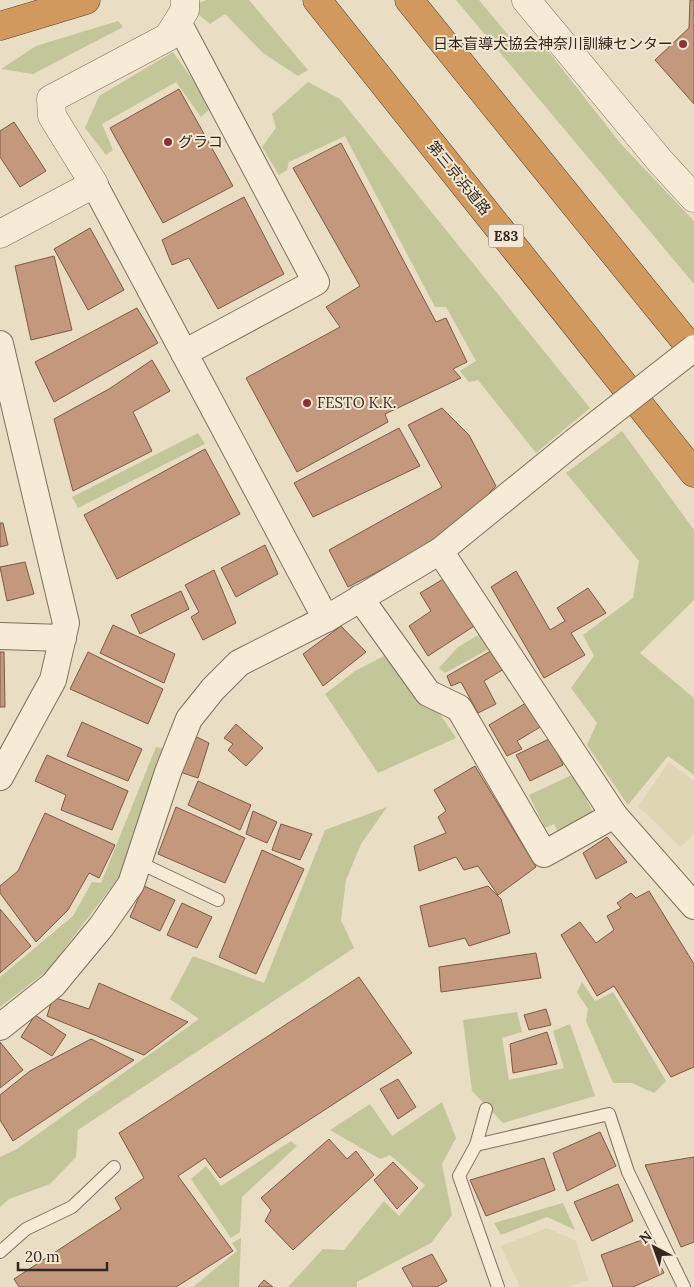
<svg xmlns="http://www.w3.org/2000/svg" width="694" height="1287" font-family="Lora,'Noto Sans JP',serif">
  <rect width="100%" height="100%" fill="#e9ddc4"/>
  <g fill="#ded5b2">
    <polygon points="669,762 694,781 694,833 681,847 638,806"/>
    <polygon points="547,1228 576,1241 588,1280 566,1287 520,1287 501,1246"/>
  </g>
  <g fill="#c3c699">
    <polygon points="207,0 249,0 308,70 298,76 263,53 225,14 210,24 198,14 195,4"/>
    <polygon points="456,0 479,0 523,53 541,42 621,144 694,221 694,284"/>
    <polygon points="118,21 123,27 33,74 1,69 36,46"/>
    <polygon points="173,52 212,107 201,117 176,82 102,124 113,150 106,155 85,128 99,96"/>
    <polygon points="308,82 340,99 590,408 536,453 478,380 469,382 460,371 476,361 446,307 435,307 345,136 289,162 287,170 279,175 262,147 276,128 272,114"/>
    <polygon points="622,431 694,530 694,600 640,653 694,698 694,775 668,756 628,805 587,745 597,723 571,688 594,656 583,635 633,598 639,561 566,473"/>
    <polygon points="198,433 205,444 78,508 72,497"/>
    <polygon points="485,631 494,646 445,673 439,668 458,647"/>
    <polygon points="386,655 418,702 438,711 456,738 378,773 325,694 355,671"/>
    <polygon points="156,747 164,749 119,877 48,970 0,1007 0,977 73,916 92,882 101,883"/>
    <polygon points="574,774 594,815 558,832 554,824 545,828 529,795"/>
    <polygon points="387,807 361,844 346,880 341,920 354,948 78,1130 76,1157 50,1184 9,1199 0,1207 0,1157 17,1149 199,1019 170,999 193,956 264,983 325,830"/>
    <polygon points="582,982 595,1001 613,992 666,1081 654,1093 632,1083 613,1083 586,1021 588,1009 577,992"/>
    <polygon points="517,1012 522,1032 502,1038 509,1080 564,1068 553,1031 570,1024 595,1096 503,1123 472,1091 463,1020"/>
    <polygon points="442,1102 456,1138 442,1164 452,1215 431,1243 357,1282 357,1287 288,1287 323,1249 344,1250 384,1201 399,1216 425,1185 390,1155 380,1159 330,1130 370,1104 392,1136"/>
    <polygon points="291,1141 297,1146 242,1197 240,1232 231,1238 191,1179 206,1166 221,1186"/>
    <polygon points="563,1203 575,1230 547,1217 501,1235 494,1223"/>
    <polygon points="241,1238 239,1287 193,1287 237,1251 232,1243"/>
  </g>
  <g fill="#c4987d" stroke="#7f5945">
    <polygon points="690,0 694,0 694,104 655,60 689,28"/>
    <polygon points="179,89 233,186 163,223 110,128"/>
    <polygon points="14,122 46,171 20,187 0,157 0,131"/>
    <polygon points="341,143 436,322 446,318 467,362 453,369 461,378 385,414 388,422 297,472 246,378 340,327 326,307 360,286 293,168"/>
    <polygon points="244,197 284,274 218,309 189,258 172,265 162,240"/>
    <polygon points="90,228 124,290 88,310 54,249"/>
    <polygon points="54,256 72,330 31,340 15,266"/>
    <polygon points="137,308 158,343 54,402 35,362"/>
    <polygon points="152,360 170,391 133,412 152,451 73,491 54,419 109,389"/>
    <polygon points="442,408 469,435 496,486 449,535 348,587 329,550 442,487 408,425"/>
    <polygon points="399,428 420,466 313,517 294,483"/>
    <polygon points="205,449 240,514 117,579 84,515"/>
    <polygon points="0,523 3,523 8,545 0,547"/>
    <polygon points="265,545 278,574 236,597 221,568"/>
    <polygon points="25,562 34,594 7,601 0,567"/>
    <polygon points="214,570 236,623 203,640 191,617 199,612 185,585"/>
    <polygon points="516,571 550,630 565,621 557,608 588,588 606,613 571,633 585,655 544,678 491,587"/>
    <polygon points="450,575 482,621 428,656 409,626 431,611 420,593"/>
    <polygon points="181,591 189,609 140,634 131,615"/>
    <polygon points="113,625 175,654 164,683 100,653"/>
    <polygon points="341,626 366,652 323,686 303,654"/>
    <polygon points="496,648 509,666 484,681 496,704 478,713 461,682 451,686 447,676"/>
    <polygon points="0,652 4,652 5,707 0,707"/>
    <polygon points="88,652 163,689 148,724 70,689"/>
    <polygon points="526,703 542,726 517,741 522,749 507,756 489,725"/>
    <polygon points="82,722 142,749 128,781 67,756"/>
    <polygon points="236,724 263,748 246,766 228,750 233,744 224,738"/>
    <polygon points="191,734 209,743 198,778 177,771"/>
    <polygon points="551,738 563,765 530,781 516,755"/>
    <polygon points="47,755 128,791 112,830 61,810 66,795 35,781"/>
    <polygon points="475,766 536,867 498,895 478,866 464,870 456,857 419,871 414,846 446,833 438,817 446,811 434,790"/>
    <polygon points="198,781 251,805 240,830 188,805"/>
    <polygon points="176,807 245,838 225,883 158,854"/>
    <polygon points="253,811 277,822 267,843 246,834"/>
    <polygon points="45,813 115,845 99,878 89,873 68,910 36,942 0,893 0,886 18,871"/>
    <polygon points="281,824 312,834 300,860 272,850"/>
    <polygon points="607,837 627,862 596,879 583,853"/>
    <polygon points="262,850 304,869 256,974 219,957"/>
    <polygon points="144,886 175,900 160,931 130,917"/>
    <polygon points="488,886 501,899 510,933 469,946 465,938 429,947 420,906"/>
    <polygon points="649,891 694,964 694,1067 671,1077 614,986 597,996 561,935 580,922 596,943 614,930 607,916 621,908 617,903 631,893 636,898"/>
    <polygon points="182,903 212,917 197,948 167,935"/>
    <polygon points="0,909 31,946 0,973"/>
    <polygon points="536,953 541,978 441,992 439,967"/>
    <polygon points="359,977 412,1053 220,1178 205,1158 178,1176 233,1251 176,1287 19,1287 14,1279 121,1209 115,1198 144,1178 119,1133"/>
    <polygon points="99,983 188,1022 144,1055 47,1016 53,997 89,1009"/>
    <polygon points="546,1009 551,1025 529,1030 524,1015"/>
    <polygon points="35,1015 66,1035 52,1056 21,1037"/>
    <polygon points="547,1032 557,1064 513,1073 510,1044"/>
    <polygon points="91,1039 134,1060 13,1141 0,1120 0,1095 30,1071"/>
    <polygon points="0,1042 23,1070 0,1088"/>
    <polygon points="398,1079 416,1107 398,1119 380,1089"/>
    <polygon points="600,1132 616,1166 567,1191 553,1153"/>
    <polygon points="329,1139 347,1159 356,1151 374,1175 293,1250 265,1221 271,1210 261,1198"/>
    <polygon points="694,1157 694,1242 681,1247 645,1165"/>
    <polygon points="544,1158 555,1190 486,1216 470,1180"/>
    <polygon points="393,1162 418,1188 397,1209 374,1180"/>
    <polygon points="618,1184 633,1221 592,1241 574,1202"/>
    <polygon points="647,1238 664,1273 633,1287 613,1287 601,1255"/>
    <polygon points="432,1254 447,1281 437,1287 413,1287 402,1268"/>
    <polygon points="264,1280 273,1287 258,1287"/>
  </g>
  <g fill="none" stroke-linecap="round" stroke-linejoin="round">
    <g stroke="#826f5c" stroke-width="14">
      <g id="service">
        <polyline points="138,862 218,900"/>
        <polyline points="486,1109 476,1145 459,1176 498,1287"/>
        <polyline points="476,1145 609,1114 628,1172 684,1287"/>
        <polyline points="0,1252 26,1229 72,1207 114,1167"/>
      </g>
    </g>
    <g stroke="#826f5c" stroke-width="28">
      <g id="minor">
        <polyline points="178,22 316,282 184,353"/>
        <polyline points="94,184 326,619"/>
        <polyline points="0,344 66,623 53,680 0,777"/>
        <polyline points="440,551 614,815 694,906"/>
        <polyline points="360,598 428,693 459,708 544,854 614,815"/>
        <polyline points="0,636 63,638"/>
        <polyline points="0,1027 53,985 101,927 131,884 168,772 189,719 213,689 239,663 326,619 440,551 574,442"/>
      </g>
    </g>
    <g stroke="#826f5c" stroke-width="29">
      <g id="tertiary">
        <polyline points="526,0 660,161 694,198"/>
        <polyline points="0,234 94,184 52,116 51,99 168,37 185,10 185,0"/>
      </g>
    </g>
    <g stroke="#503e30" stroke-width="29">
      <g id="motorway">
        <polyline points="317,0 694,473"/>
        <polyline points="409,0 694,352"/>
        <polyline points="0,26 86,0"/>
      </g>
    </g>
    <use href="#service" stroke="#f5ebd6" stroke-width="12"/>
    <use href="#minor" stroke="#f5ebd6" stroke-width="26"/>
    <use href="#tertiary" stroke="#f5ebd6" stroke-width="28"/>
    <use href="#motorway" stroke="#d1995d" stroke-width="28"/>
    <g stroke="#826f5c" stroke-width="28" stroke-linecap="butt">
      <polyline id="minor-bridge" points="574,442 694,348"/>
    </g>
    <use href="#minor-bridge" stroke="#f5ebd6" stroke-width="26"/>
  </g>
  <g fill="#8b3236" stroke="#f2e7d3" stroke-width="2">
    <circle cx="683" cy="44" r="5"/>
    <circle cx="168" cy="142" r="5"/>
    <circle cx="307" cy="403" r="5"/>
  </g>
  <g text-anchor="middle" stroke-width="4" stroke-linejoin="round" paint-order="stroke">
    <rect fill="#f2e7d3" stroke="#6c6155" stroke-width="1" x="488.5" y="224.5" width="35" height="23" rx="4"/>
    <g font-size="14" font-weight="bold" fill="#33281f">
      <text x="506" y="241">E83</text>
    </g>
    <g font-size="15" fill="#33281f" stroke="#f2e7d3" text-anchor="start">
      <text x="673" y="49" text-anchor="end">日本盲導犬協会神奈川訓練センター</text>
      <text x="178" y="147">グラコ</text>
      <text x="317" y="408">FESTO K.K.</text>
    </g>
    <g font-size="15" fill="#33281f" stroke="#f2e7d3">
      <text transform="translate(459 178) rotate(51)" y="5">第三京浜道路</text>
    </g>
  </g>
  <g transform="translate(654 1247) rotate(319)" stroke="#f2e7d3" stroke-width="4" paint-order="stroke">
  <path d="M0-4L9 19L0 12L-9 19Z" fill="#33281f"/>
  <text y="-8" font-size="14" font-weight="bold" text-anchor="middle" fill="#33281f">N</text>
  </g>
  <path d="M18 1262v8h89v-8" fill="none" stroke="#33281f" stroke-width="2.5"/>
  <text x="25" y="1262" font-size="15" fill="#33281f" stroke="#f2e7d3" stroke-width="4" paint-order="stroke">20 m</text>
</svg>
